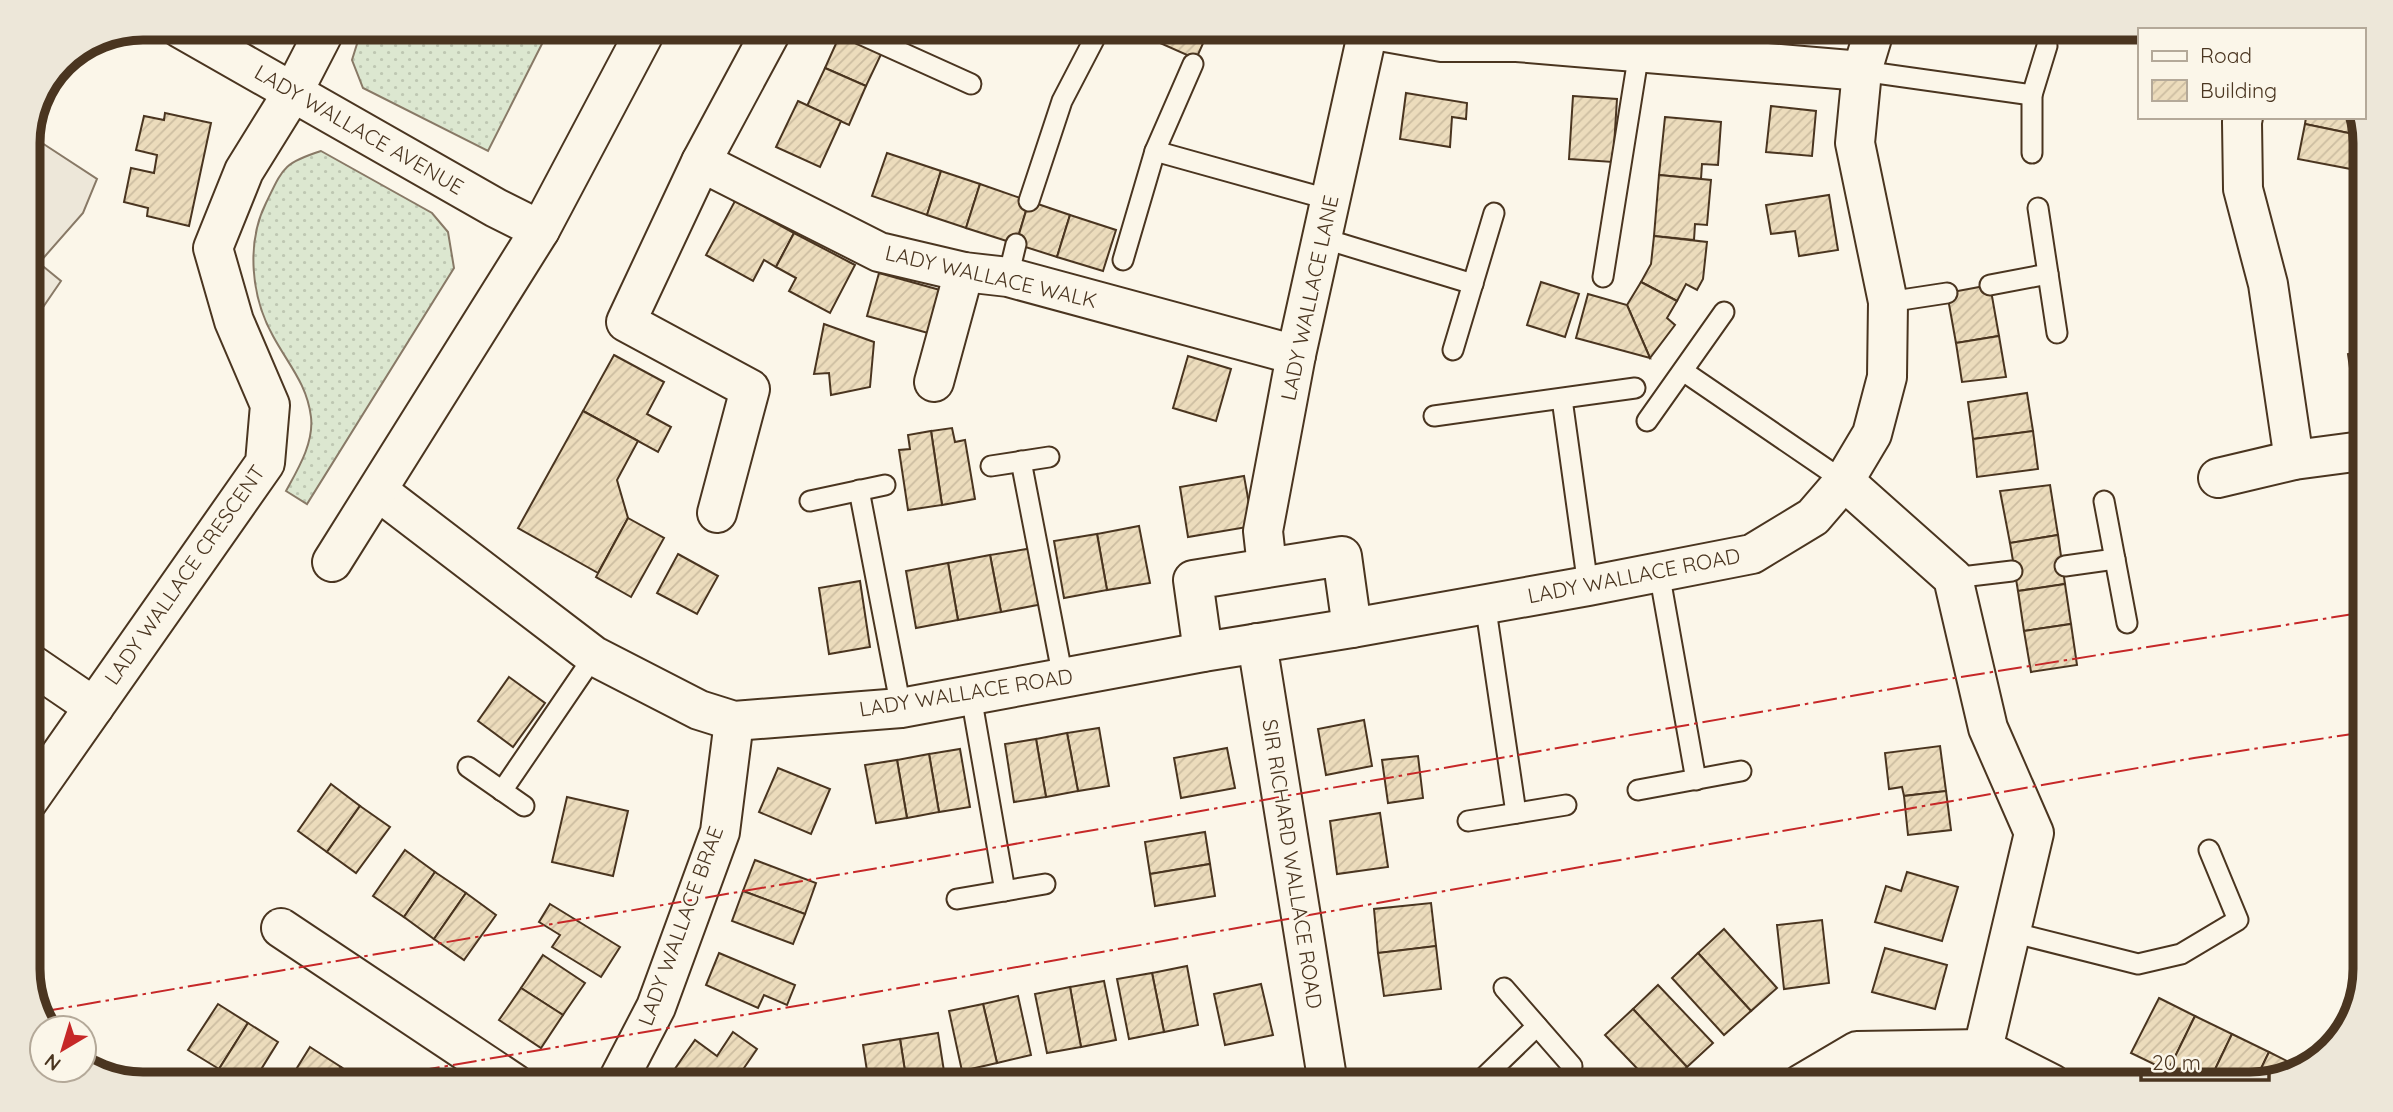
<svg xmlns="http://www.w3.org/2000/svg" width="2393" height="1112" font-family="Quicksand,sans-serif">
  <defs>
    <pattern id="grass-dots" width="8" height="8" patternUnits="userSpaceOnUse" patternTransform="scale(1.75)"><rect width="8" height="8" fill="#dce7d0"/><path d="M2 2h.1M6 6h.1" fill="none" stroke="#bec7b2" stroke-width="1.8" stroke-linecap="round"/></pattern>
    <pattern id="building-hatch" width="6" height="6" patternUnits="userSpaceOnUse" patternTransform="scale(1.75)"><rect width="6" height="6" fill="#ecdcbc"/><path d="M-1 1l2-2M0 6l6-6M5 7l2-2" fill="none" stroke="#ccbda1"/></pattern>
  </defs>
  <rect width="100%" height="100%" fill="#fbf6e9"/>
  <g fill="url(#grass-dots)" stroke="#887966" stroke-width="2">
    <polygon points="358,28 550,28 488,151 363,88 352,60 361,31"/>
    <path d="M 321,151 L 432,213 L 448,232 L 454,268 L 307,504 L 286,491 C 298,469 314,443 311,417 C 307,384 288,364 273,336 C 251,297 246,243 266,203 C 283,168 283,163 321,151 Z"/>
  </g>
  <polygon fill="#ede7d9" stroke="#887966" stroke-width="2" points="39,141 97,179 83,213 39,263 61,281 28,329 28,156"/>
  <g fill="url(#building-hatch)" stroke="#4a3520" stroke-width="2">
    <polygon points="843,28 885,46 866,86 825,68"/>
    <polygon points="847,28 893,28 885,46"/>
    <polygon points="1127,28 1156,28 1151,39"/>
    <polygon points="1156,28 1210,28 1196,59 1151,39"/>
    <polygon points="825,68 866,86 849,125 807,106"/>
    <polygon points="1406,93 1467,103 1466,119 1452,117 1450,147 1400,139"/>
    <polygon points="1573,96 1617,99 1613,162 1569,159"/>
    <polygon points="798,101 841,121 820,167 776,147"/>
    <polygon points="1771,106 1816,111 1812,156 1766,152"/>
    <polygon points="165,113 211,123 189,226 147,216 148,208 124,202 131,168 154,173 157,155 136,150 144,116 164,120"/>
    <polygon points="1665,117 1721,122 1718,165 1702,164 1701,179 1659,175"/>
    <polygon points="2306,117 2358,117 2363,136 2305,124"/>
    <polygon points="2305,124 2363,136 2356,170 2298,159"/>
    <polygon points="887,153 941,171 927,215 872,196"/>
    <polygon points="941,171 980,184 966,228 927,215"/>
    <polygon points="1659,175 1711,180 1707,225 1695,224 1694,240 1654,236"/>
    <polygon points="980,184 1029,201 1016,244 966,228"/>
    <polygon points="1829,195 1838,250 1799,256 1795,231 1771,234 1766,205"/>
    <polygon points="735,201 794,233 776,267 764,260 753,281 706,255"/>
    <polygon points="1029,201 1070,215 1057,257 1016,244"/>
    <polygon points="1070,215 1116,230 1103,271 1057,257"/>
    <polygon points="794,233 855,265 830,313 789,291 796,278 776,267"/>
    <polygon points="1654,236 1707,242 1703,279 1697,290 1686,284 1677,301 1641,282 1651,264"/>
    <polygon points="879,273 940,290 928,333 867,316"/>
    <polygon points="1541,282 1579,294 1565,337 1527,325"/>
    <polygon points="1641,282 1677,301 1667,318 1675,325 1650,358 1627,305"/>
    <polygon points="1990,285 1999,336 1956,343 1947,293"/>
    <polygon points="1588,294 1627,305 1650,358 1576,338"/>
    <polygon points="824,324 874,342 870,387 831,395 829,373 814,374"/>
    <polygon points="1999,336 2006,377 1962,382 1956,343"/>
    <polygon points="2363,352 2362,388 2353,389 2348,354"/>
    <polygon points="614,355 664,382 647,414 671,427 658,452 583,411"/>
    <polygon points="1188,356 1231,369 1216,421 1173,408"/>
    <polygon points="2362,388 2362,424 2357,424 2353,389"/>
    <polygon points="2027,393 2033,431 1973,439 1968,402"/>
    <polygon points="583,411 638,441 617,480 628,518 598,573 518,528"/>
    <polygon points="952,428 955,442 965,440 975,499 942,505 931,431"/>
    <polygon points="931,431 942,505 908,510 899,450 910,449 908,435"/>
    <polygon points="2033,431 2038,469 1977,477 1973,439"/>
    <polygon points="1244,476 1253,526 1188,537 1180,487"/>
    <polygon points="2050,485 2058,535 2010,543 2000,491"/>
    <polygon points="628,518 664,538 631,597 596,577"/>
    <polygon points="1139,526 1150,583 1107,590 1097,534"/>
    <polygon points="1097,534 1107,590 1064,598 1054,541"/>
    <polygon points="2058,535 2065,584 2018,591 2010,543"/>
    <polygon points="1033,548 1043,604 1001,612 990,555"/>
    <polygon points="678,554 718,576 697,614 657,593"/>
    <polygon points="990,555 1001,612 958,620 948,563"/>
    <polygon points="948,563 958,620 916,628 906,571"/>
    <polygon points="860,581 870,647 829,654 819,588"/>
    <polygon points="2065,584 2071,624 2024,631 2018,591"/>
    <polygon points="2071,624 2077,665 2031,672 2024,631"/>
    <polygon points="509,677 545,703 513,747 478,721"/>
    <polygon points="28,719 35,724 28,734"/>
    <polygon points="1364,720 1372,766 1326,775 1318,729"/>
    <polygon points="1099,728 1109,786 1078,791 1067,733"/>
    <polygon points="1067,733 1078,791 1046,797 1036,739"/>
    <polygon points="1036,739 1046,797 1014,802 1005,744"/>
    <polygon points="1940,746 1946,791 1904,796 1902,787 1889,789 1885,753"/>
    <polygon points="1227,748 1235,788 1181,798 1174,758"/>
    <polygon points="960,749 970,807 939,812 929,754"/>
    <polygon points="929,754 939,812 907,818 897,760"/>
    <polygon points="1418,756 1423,798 1388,803 1382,760"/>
    <polygon points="897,760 907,818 876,823 865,765"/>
    <polygon points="778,768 830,789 811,834 759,812"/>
    <polygon points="331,784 360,806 327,852 298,831"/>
    <polygon points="1946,791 1951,830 1908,835 1904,796"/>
    <polygon points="567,797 628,811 613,876 552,862"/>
    <polygon points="360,806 390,827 356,873 327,852"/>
    <polygon points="1380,813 1388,867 1337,874 1330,821"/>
    <polygon points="1205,832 1210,864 1150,874 1145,842"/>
    <polygon points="405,850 435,872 404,917 373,896"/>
    <polygon points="755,860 816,883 805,914 743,891"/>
    <polygon points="1210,864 1215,896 1155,906 1150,874"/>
    <polygon points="435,872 466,893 434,939 404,917"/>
    <polygon points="1907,872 1958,887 1942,941 1875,922 1886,886 1901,891"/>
    <polygon points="743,891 805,914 793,944 732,921"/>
    <polygon points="466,893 496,915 464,960 434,939"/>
    <polygon points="1431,903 1436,946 1378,953 1374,909"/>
    <polygon points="550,904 620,947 601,977 552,947 560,935 539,922"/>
    <polygon points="1822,920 1829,983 1784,989 1777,925"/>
    <polygon points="1724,929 1777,988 1751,1011 1698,953"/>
    <polygon points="1436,946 1441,989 1384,996 1378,953"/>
    <polygon points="1885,948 1947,965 1935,1009 1872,992"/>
    <polygon points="719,953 795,985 787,1005 764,995 758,1008 706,985"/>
    <polygon points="1698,953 1751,1011 1724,1035 1672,978"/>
    <polygon points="543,955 585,983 563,1015 521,988"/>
    <polygon points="1187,966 1198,1025 1164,1032 1152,973"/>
    <polygon points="1152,973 1164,1032 1129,1039 1117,979"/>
    <polygon points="1104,981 1116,1040 1081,1047 1070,987"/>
    <polygon points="1261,984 1273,1035 1225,1045 1214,994"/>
    <polygon points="1658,985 1713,1043 1687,1067 1633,1009"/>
    <polygon points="1070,987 1081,1047 1047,1053 1035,994"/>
    <polygon points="521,988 563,1015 541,1048 499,1020"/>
    <polygon points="1018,996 1031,1055 997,1063 983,1004"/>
    <polygon points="2159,998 2195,1016 2168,1071 2131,1053"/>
    <polygon points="218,1004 248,1023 219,1069 188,1050"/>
    <polygon points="983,1004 997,1063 962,1071 949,1011"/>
    <polygon points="1633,1009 1687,1067 1670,1084 1652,1084 1605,1035"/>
    <polygon points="2195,1016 2232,1034 2208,1084 2195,1084 2168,1071"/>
    <polygon points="248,1023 278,1042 252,1084 242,1084 219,1069"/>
    <polygon points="733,1032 757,1049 733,1084 688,1084 672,1073 695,1040 717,1056"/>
    <polygon points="938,1033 946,1084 907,1084 900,1039"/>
    <polygon points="2232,1034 2269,1052 2254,1083 2208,1084"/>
    <polygon points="900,1039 907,1084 869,1084 863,1045"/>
    <polygon points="310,1047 341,1067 329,1084 287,1084"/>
    <polygon points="2269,1052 2301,1068 2254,1083"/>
    <polygon points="341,1067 368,1084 329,1084"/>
  </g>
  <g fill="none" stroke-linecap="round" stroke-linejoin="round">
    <g stroke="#4a3520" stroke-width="23">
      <g id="service">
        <polyline points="847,28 971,84"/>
        <polyline points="1862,71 2032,95"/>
        <polyline points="1155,151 1331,200"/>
        <polyline points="2032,153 2032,95 2047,46"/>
        <polyline points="1029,201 1062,101 1100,28"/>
        <polyline points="2038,208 2057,333"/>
        <polyline points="1322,238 1473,284"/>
        <polyline points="1123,260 1155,151 1193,64"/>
        <polyline points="1008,277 1016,244"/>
        <polyline points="1603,277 1639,52"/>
        <polyline points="1990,285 2048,274"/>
        <polyline points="1888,302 1947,293"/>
        <polyline points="1453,350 1494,213"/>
        <polyline points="1683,371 1844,481"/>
        <polyline points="1562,399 1588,586"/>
        <polyline points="1434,416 1635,388"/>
        <polyline points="1647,421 1724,312"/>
        <polyline points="1021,461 1063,678"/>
        <polyline points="991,466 1049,457"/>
        <polyline points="859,490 901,708"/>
        <polyline points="810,501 885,485"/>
        <polyline points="2104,501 2127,623"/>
        <polyline points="2065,566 2115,559"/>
        <polyline points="1659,572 1696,780"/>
        <polyline points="1953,578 2012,571"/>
        <polyline points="1485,603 1516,813"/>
        <polyline points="971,696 1005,891"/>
        <polyline points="468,767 524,806"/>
        <polyline points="1638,790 1741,771"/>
        <polyline points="502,791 594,656"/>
        <polyline points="1468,821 1566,805"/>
        <polyline points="957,899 1045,884"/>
        <polyline points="2011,932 2138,964 2181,954 2238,920 2209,850"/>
        <polyline points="1504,988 1572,1066"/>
        <polyline points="1477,1084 1537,1026"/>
      </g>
    </g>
    <g stroke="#4a3520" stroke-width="42">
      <g id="minor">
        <polyline points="1363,28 1442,42 1517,42 1862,71"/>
        <polyline points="2243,117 2242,122 2243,189 2268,284 2294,460"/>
        <polyline points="701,162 879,252 964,272 1008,277 1296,355"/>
        <polyline points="934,382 964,272"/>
        <polyline points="2218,478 2294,460 2362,451"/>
        <polyline points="1844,481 1953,578 1988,728 2034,833 1983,1049"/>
        <polyline points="378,491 594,656 699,710 734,721 901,708 1203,652 1352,628 1588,586 1752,554 1813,517 1844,481 1872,434 1887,377 1888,302 1855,143 1862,71 1875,28"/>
        <polyline points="717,513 750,389 626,322 701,162 773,28"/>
        <polyline points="332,562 540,230"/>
        <polyline points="1267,567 1263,531 1296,355 1368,30"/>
        <polyline points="1257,643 1328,1084"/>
        <polyline points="1203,652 1193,580 1342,556 1352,628"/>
        <polyline points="28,662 94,707"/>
        <polyline points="28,801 265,463 270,405 234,321 213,248 244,171 293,92 326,28"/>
        <polyline points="281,928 515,1084"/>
        <polyline points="616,1084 656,1007 720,832 734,721"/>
        <polyline points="1801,1084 1857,1051 1983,1049 2052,1084"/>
      </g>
    </g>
    <g stroke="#4a3520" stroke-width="42">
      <polyline id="secondary" points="180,28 496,208 540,230 647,28"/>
    </g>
    <use href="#service" stroke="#fbf6e9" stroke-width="19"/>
    <use href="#minor" stroke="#fbf6e9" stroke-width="38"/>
    <use href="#secondary" stroke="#fbf6e9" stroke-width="38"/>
    <g stroke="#c62828" stroke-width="2" stroke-dasharray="24 5 3.5 5" stroke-linecap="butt">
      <polyline points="40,1012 907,863 1936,681 2360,613"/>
      <polyline points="342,1084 831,1000 2194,758 2359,733"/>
    </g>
  </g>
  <g text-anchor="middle" stroke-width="5" stroke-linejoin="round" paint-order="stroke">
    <g font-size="21" fill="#4a3520" stroke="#fbf6e9">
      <text transform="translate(359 130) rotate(30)" y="7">LADY WALLACE AVENUE</text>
      <text transform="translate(991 277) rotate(13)" y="7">LADY WALLACE WALK</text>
      <text transform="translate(1310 298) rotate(-78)" y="7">LADY WALLACE LANE</text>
      <text transform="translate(185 575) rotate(-55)" y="7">LADY WALLACE CRESCENT</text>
      <text transform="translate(1634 576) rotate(-11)" y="7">LADY WALLACE ROAD</text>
      <text transform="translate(966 693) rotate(-9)" y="7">LADY WALLACE ROAD</text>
      <text transform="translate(1292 864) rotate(81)" y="7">SIR RICHARD WALLACE ROAD</text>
      <text transform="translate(681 926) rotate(-70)" y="7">LADY WALLACE BRAE</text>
    </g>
  </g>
  <path d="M0 0H2393V1112H0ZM143 40H2250A103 103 0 0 1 2353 143V969A103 103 0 0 1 2250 1072H143A103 103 0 0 1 40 969V143A103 103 0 0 1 143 40Z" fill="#ede7d9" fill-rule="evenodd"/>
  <path fill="none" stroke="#4a3520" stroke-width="9" d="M143 40H2250A103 103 0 0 1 2353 143V969A103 103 0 0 1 2250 1072H143A103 103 0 0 1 40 969V143A103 103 0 0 1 143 40Z"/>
  <rect x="2138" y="28" width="228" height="91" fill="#fbf6e9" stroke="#b4a999" stroke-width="2"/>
  <rect x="2152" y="51" width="35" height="10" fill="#fbf6e9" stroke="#b4a999" stroke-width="2"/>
  <text x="2200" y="63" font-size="21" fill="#4a3520">Road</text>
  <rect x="2152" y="80" width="35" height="21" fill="url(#building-hatch)" stroke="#b4a999" stroke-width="2"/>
  <text x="2200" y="98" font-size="21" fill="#4a3520">Building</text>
  <g transform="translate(63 1049) rotate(218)"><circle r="33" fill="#fbf6e9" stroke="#b4a999" stroke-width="2"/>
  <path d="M0-5L12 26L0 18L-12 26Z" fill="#c62828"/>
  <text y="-10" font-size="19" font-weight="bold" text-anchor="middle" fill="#4a3520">N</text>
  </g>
  <path d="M2141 1070v10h128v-10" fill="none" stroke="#4a3520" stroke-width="3.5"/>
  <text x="2152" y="1070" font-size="21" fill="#4a3520" stroke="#fbf6e9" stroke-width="5" paint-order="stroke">20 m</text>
</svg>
